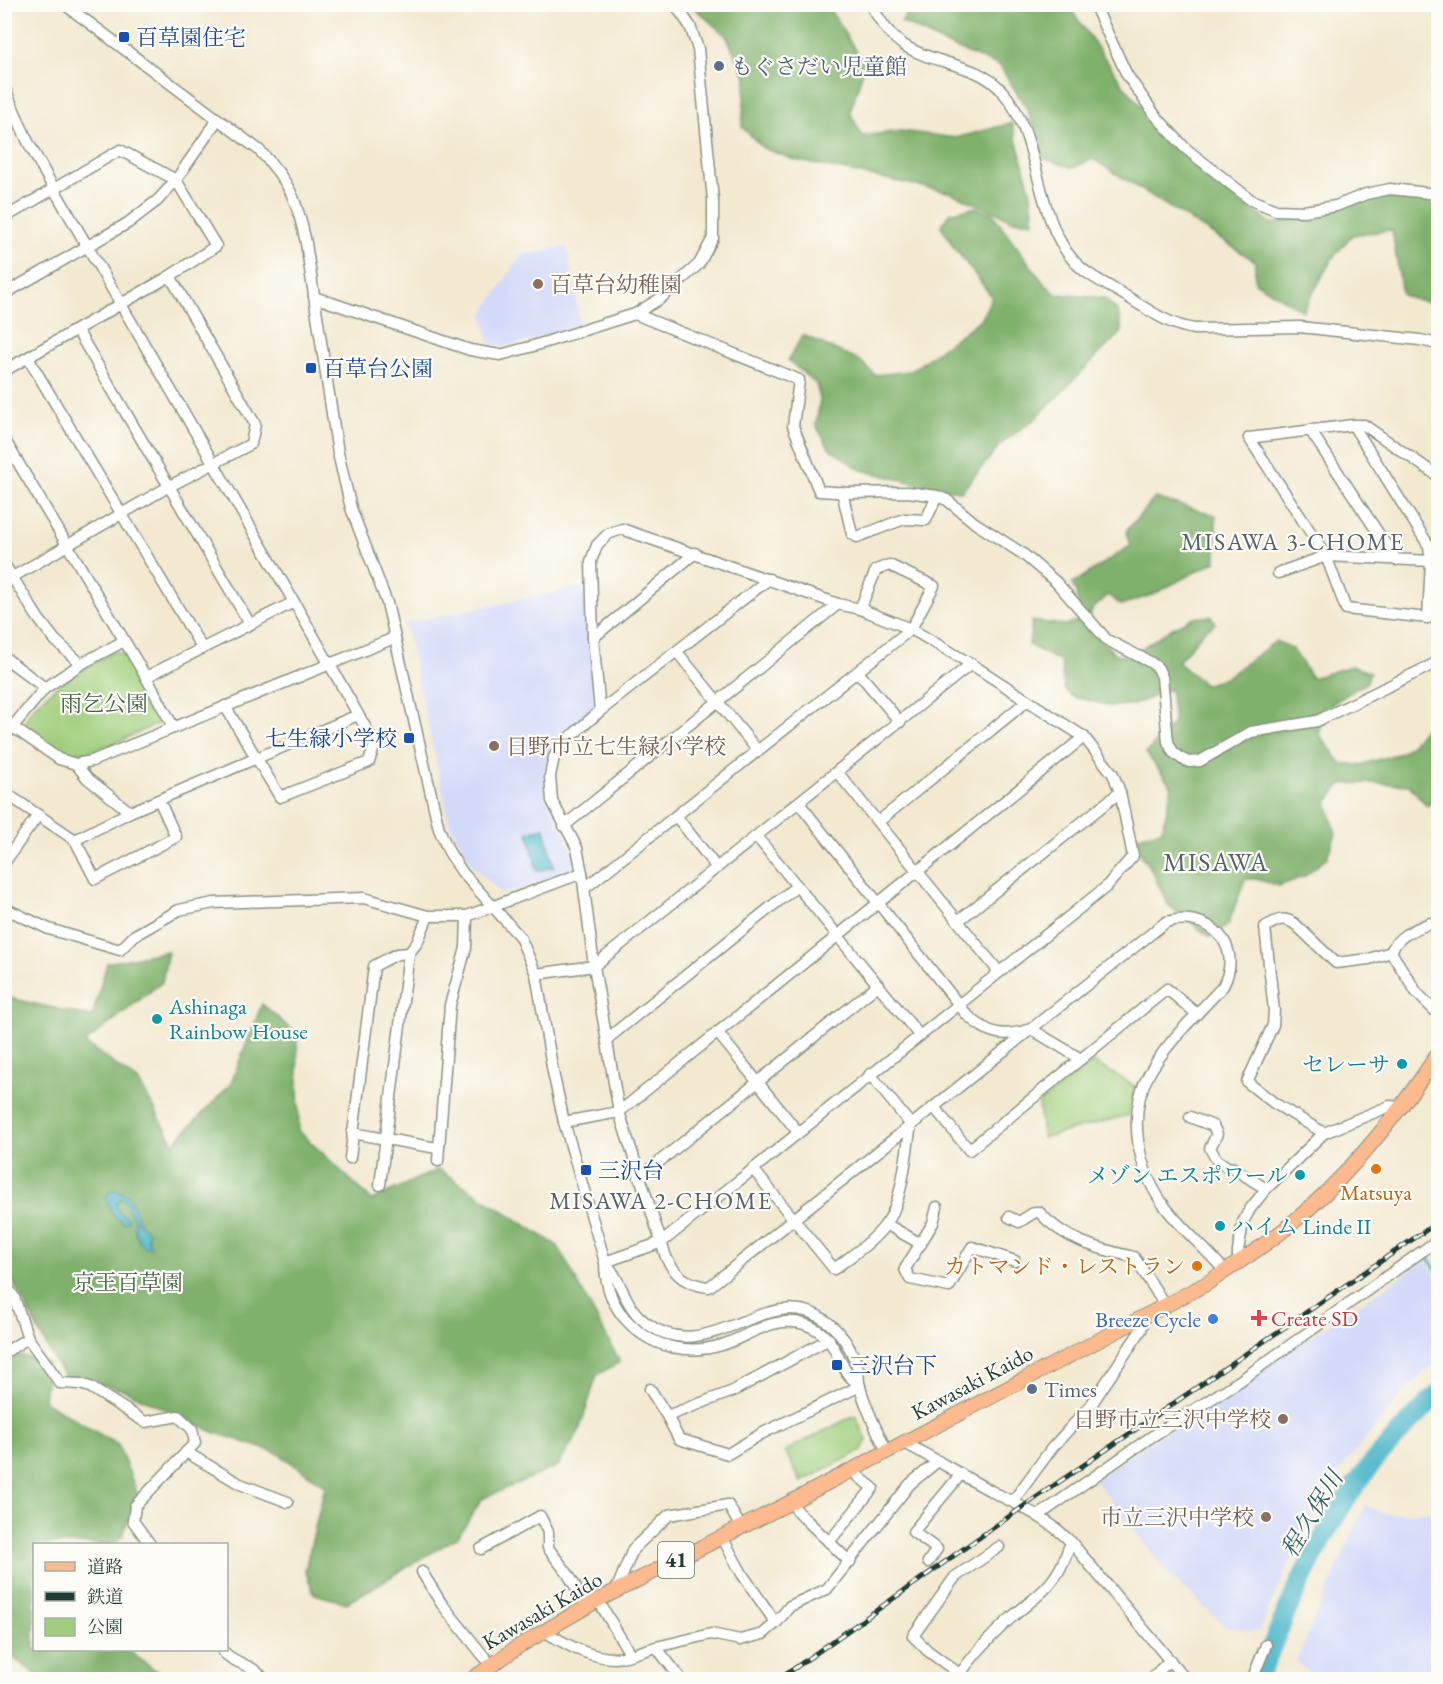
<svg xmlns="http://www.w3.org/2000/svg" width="1443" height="1684" font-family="'EB Garamond','Noto Serif JP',serif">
  <rect width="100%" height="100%" fill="#fdfcf7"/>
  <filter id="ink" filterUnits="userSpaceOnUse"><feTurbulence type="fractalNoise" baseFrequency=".0167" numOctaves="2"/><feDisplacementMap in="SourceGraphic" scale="12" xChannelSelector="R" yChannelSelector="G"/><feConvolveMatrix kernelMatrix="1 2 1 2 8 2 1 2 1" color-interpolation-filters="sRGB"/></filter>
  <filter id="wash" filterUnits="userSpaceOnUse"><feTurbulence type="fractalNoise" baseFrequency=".008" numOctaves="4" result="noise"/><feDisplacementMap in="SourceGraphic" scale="24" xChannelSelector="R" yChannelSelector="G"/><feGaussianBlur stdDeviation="1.35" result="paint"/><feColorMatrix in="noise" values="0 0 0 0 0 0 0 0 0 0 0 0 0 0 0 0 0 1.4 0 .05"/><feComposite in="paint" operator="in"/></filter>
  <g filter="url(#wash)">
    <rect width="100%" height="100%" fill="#f3e9d1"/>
    <g fill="#d3d9f9">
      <polygon points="567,247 580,324 531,341 502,347 489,344 483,314 521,255"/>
      <polygon points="587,586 595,708 591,714 564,736 549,756 544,777 545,796 572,850 576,867 570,873 502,894 472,865 450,825 405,623"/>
      <polygon points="1425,1261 1438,1279 1438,1361 1405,1390 1330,1483 1306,1527 1259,1631 1226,1627 1169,1575 1094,1479"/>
      <polygon points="1365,1505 1385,1514 1438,1511 1438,1679 1316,1679 1296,1661"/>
    </g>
    <g fill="#a0ce7c" stroke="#608658" stroke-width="1.5">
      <path d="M 115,651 L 123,654 L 160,718 L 158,724 C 132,734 86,762 60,750 C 47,744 36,734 24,726 C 28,697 91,665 115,651 Z"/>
      <polygon points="1093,1062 1135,1086 1129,1115 1042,1138 1039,1103"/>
      <polygon points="855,1415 867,1440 861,1451 801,1482 785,1451"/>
    </g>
    <g fill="#80b16c" stroke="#507750" stroke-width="1.5">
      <polygon points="691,5 827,5 865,65 850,112 862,136 901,131 956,138 1012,123 1031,194 1034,222 1012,220 952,193 795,160 763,148 742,127 746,77 726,36"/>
      <polygon points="912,5 1068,5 1124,86 1206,178 1273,224 1380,196 1416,198 1438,206 1438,306 1402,295 1392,230 1352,235 1332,259 1303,311 1255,282 1255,261 1093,159 1073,168 1045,159 1027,109 1000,66 950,46 901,22"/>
      <polygon points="976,207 993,214 1042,281 1056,294 1104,298 1118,311 1122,331 1036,418 1001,444 962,491 940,489 861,470 829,448 816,425 820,399 816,384 788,360 803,335 860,361 875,375 911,371 981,319 992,297 953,246 941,226 950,213"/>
      <polygon points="1155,498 1216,515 1216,561 1152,595 1121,605 1108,595 1091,611 1089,627 1115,654 1128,657 1171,629 1192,618 1211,616 1216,623 1203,632 1178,662 1205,685 1225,678 1276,641 1292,648 1312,678 1351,666 1370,672 1367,682 1327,707 1319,734 1341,763 1360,765 1401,753 1413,743 1426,726 1438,718 1438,798 1427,806 1409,785 1374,783 1341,784 1327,802 1336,834 1327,857 1305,876 1279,886 1256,879 1245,879 1228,925 1210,937 1168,905 1153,873 1140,853 1138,836 1162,830 1172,787 1146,753 1174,722 1170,689 1134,705 1111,706 1073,697 1064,689 1061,662 1029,645 1032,621 1066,625 1078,621 1077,593 1072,584 1130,546 1126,531"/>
      <polygon points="168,951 162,982 85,1043 139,1082 174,1143 230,1085 262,1004 297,1034 299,1131 372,1200 438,1169 558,1246 620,1362 597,1375 579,1431 558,1466 482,1499 458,1537 347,1603 314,1594 305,1570 325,1486 277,1453 213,1432 124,1390 65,1377 55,1362 5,1267 5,997 92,1017 107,963"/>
      <polygon points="15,1354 48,1363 44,1401 118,1445 137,1492 123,1535 114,1544 34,1544 34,1650 127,1650 168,1679 43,1679 5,1652 4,1362"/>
    </g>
    <g fill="#4cb6c9" stroke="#367a7e" stroke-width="1.5">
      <polygon points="545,828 554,867 537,871 528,832"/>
      <path d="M 115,1190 C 135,1195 131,1205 138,1220 C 140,1225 144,1228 148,1232 L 148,1242 L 151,1247 L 145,1247 C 137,1240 133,1232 135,1221 L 128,1209 L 128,1204 L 122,1198 L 116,1203 C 117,1216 124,1213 129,1221 L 124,1223 L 113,1216 L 106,1197 L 109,1192 Z"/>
    </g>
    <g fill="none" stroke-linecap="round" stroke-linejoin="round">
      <polyline stroke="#4cb6c9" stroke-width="3" points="1427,1257 1438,1272"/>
      <path stroke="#4cb6c9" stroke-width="20" d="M 1258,1680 C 1285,1613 1314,1545 1355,1486 C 1379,1452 1409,1423 1438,1394"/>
    </g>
  </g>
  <g filter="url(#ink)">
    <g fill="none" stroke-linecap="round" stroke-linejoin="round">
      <g stroke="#899382" stroke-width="13">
        <g id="minor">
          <path d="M 64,4 L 259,150 C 290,182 297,200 306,243 L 338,453 L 351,508 L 387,603 L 439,829 L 449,852 L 462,872 L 520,937 L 536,974 L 553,1072 L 564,1122 L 605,1262 C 605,1285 612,1306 629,1323 C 653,1348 689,1355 722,1345 C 749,1336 773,1315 804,1324 C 832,1333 834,1351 847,1373 C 850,1378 856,1382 860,1386"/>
          <path d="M 870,4 C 880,20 889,36 905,46 C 937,66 977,62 1003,92 C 1041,136 1034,215 1073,260 C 1087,276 1108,285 1126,296 C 1147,309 1170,326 1195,329 L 1300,327 L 1420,340 L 1438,344"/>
          <polyline points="1094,4 1127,75 1155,115 1185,148 1251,200 1276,210 1304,211 1336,206 1366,194 1390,189 1438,194"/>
          <polyline points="4,87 28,142 54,189 294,602 375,744 369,762 280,797 225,706"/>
          <polyline points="4,218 120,150 176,180 216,246 170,276 255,424 251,444 168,487 4,582"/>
          <polyline points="4,294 128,223 158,200 176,180 218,119"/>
          <polyline points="314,297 470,350 500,355 530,347 635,314 661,298 699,264 713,238 713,200 698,49 690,26 675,4"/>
          <polyline points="635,314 799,380 793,426 819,491 850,493 908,492 937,496 947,500 975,523 1023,554 1056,582 1107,640 1150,662 1158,668 1162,677 1168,742 1173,752 1182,759 1189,762 1200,761 1251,732 1317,721 1438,662"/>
          <polyline points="77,330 250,624"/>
          <polyline points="28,358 202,648"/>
          <polyline points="4,371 170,276"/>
          <polygon points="1353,425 1429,546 1431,561 1428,618 1346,609 1326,556 1249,438"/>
          <polyline points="1353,425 1364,425 1438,476"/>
          <polyline points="1310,430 1396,560"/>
          <polyline points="4,439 146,677 174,728"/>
          <polyline points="842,492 852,534 857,537 904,519 926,520 937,496"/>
          <polyline points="4,564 38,618 55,640 81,664"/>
          <polyline points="1278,573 1326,556 1431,561"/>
          <polyline points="593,638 695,553"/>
          <polyline points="677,652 758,751"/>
          <polyline points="4,657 45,688"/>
          <polyline points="858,672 900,722"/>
          <polyline points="146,677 294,602"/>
          <polyline points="600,711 769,579"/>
          <polyline points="4,721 59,759 76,764 92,761 394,638"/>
          <polyline points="4,737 45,688 81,664 124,641"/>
          <polyline points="76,764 87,778 130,812"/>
          <polyline points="838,773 999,972"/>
          <polyline points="4,792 75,840 95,879 176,837 159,800"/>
          <path d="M 799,803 L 967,1015 C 989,1035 1003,1038 1031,1029 L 1166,922 C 1208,910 1245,944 1223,986 C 1198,1014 1167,1041 1149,1074 C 1126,1115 1138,1172 1166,1208 C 1183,1230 1206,1249 1225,1271"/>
          <polyline points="676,816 717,868"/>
          <polyline points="878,822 1027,701"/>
          <polyline points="564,826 838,604"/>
          <polyline points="757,837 919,1035"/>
          <polyline points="75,840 130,812 358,715"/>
          <polyline points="4,863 38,815"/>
          <path d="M 582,873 L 594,966 L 619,1112 L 666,1257 C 675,1276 688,1285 709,1287 L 1031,1029 L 1081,1059"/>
          <polyline points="585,888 911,629 934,586 889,565 876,570 860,609"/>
          <polyline points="4,908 49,929 120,950 135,935 179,910 214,903 364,898 428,916 467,916 582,873 577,848 552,801 550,776 554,757 568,739 600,711 593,638 591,561 597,545 608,534 622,529 838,604 860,609 911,629 971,664 1084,737 1113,774 1120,792 1133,856 1106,887 662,1242 605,1262"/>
          <polyline points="958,921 1120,792"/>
          <path d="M 1391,952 C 1398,935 1414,930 1430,923 L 1438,927"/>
          <polyline points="536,974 594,966 971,664"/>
          <polyline points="717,1032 798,1132"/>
          <polyline points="607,1039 797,886"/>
          <polyline points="1427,1072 1432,1075 1438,1073"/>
          <polyline points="934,1107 969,1150 1167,989 1197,1014"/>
          <polyline points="1190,1117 1213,1126 1217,1134 1210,1148 1216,1159 1227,1167 1233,1168 1266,1189"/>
          <polyline points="564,1122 619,1112 1084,737"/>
          <polyline points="352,1133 437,1148"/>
          <path d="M 1324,1133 L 1274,1103 L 1247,1082 L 1273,1025 L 1274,1011 L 1265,927 C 1277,920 1283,916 1295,924 L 1336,963 L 1369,959 L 1391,952 L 1417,993 L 1438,1014"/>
          <polyline points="350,1158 374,966 397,954 409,953"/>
          <polyline points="438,1161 450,1005 466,948 467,916"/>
          <path d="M 753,1169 L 834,1269 C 851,1256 873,1242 886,1224 C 903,1202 906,1152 911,1125 L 870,1074"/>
          <polyline points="639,1178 878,985"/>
          <polyline points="380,1185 409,953 417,943 428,916"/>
          <polyline points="937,1207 933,1223 905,1269 910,1279 949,1287 972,1247 1015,1261"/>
          <path d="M 1009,1217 L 1019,1222 L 1035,1212 L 1039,1212 C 1064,1240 1098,1249 1134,1257 L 1165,1305"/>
          <polyline points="886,1224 921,1244"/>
          <path d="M 605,1262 C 622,1280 624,1306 645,1322 C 712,1375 777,1263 839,1333 C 847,1342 855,1357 858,1369 C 859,1375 858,1381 860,1387 C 866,1409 877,1430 886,1450"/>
          <polyline points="1238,1263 1238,1251 1243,1222 1250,1209 1266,1189 1324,1133 1390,1106 1403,1107"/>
          <polyline points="4,1282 14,1297 28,1338 60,1383 80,1384 90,1387 145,1422 178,1416 192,1429 195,1443 135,1506 133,1521 150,1544"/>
          <polyline points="4,1353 28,1338"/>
          <polyline points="650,1389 667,1416 679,1439 728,1454 761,1434 860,1386"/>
          <polyline points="667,1416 733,1391 829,1339"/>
          <path d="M 903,1442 C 933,1458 963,1476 993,1492 C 1022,1507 1047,1518 1071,1542 L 1186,1680"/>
          <polyline points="186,1452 240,1484 288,1502"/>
          <polyline points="1013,1501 1052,1448 1091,1405 1141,1330 1145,1316"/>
          <polyline points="791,1502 799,1513 850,1562"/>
          <polyline points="1038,1516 1148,1439 1241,1380 1438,1240"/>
          <polyline points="722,1537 742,1574 776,1623"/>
          <polyline points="829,1542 873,1488 859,1477 854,1468"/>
          <polyline points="481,1549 540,1516 548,1532 548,1548 568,1574 587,1607"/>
          <polyline points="928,1562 937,1549 913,1532 961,1474"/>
          <polyline points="422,1572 441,1603 490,1664"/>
          <polyline points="616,1591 633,1549 669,1515 728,1505 741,1527"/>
          <polyline points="598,1600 630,1654"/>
          <path d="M 544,1631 C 565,1644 589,1658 615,1658 C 628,1657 644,1650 656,1647 L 682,1680"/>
          <polyline points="656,1647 711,1634 740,1640 763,1634 776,1623 790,1606 827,1589 910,1484 938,1461"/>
          <path d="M 222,1650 C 232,1664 255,1664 264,1680"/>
          <path d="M 957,1679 C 972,1655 991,1636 1012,1617 C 1028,1603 1047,1591 1058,1572 C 1064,1563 1067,1552 1071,1542"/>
          <polyline points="968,1680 928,1651 913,1636 955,1577 999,1547"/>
          <polyline points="1150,1680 1170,1660"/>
          <polyline points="1252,1680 1266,1645"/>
        </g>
      </g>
      <g stroke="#899382" stroke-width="16">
        <path id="major" d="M 471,1680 L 519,1646 L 598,1600 L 791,1502 L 1206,1284 C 1233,1266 1260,1249 1285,1229 C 1346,1180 1395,1119 1438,1054"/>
      </g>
      <use href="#minor" stroke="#fff" stroke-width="10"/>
      <use href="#major" stroke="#fcba8e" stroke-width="14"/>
      <g stroke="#1f3d34" stroke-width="5">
        <polyline id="rail" points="778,1680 1024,1506 1438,1222"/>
      </g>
      <use href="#rail" stroke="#fdfcf7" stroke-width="3" stroke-dasharray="9" stroke-linecap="butt"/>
    </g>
  </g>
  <g fill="#1a4fb4" stroke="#fdfcf7" stroke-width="2">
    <rect x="118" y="31" width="12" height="12" rx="3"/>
    <rect x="305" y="362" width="12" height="12" rx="3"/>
    <rect x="403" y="732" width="12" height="12" rx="3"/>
    <rect x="580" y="1164" width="12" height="12" rx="3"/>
    <rect x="831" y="1359" width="12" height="12" rx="3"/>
  </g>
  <g fill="#5c6f8a" stroke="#fdfcf7" stroke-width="2">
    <circle cx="719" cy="66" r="6"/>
    <circle cx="1032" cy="1389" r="6"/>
  </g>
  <g fill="#8d6e63" stroke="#fdfcf7" stroke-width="2">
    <circle cx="538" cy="284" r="6"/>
    <circle cx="494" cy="746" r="6"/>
    <circle cx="1283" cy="1419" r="6"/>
    <circle cx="1266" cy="1517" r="6"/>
  </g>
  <g fill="#0f9aa8" stroke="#fdfcf7" stroke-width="2">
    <circle cx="157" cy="1019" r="6"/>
    <circle cx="1402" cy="1064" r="6"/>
    <circle cx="1300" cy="1175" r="6"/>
    <circle cx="1220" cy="1226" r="6"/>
  </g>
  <g fill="#e8710a" stroke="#fdfcf7" stroke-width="2">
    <circle cx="1376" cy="1169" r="6"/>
    <circle cx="1197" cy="1266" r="6"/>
  </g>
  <path fill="#e0444e" stroke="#fdfcf7" stroke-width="2" d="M1256 1309h6v6h6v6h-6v6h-6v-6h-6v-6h6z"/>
  <circle fill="#3f7fe0" stroke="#fdfcf7" stroke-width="2" cx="1213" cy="1319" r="6"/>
  <g text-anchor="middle" stroke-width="4.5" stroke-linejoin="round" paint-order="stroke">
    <rect fill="#fdfcf7" stroke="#62766e" stroke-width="1.5" x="658" y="1542" width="36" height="36" rx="4.5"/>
    <g font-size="21" font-weight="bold" fill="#1f3d34">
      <text x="676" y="1567">41</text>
    </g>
    <g font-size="22" fill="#164399" stroke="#fdfcf7" text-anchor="start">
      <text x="136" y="45">百草園住宅</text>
      <text x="323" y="376">百草台公園</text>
      <text x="397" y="746" text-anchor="end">七生緑小学校</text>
      <text x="598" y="1178">三沢台</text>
      <text x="849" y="1373">三沢台下</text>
    </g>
    <g font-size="22" fill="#4e5e75" stroke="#fdfcf7" text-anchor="start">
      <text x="731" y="74">もぐさだい児童館</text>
      <text x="1044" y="1397">Times</text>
    </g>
    <g font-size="22" fill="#785e54" stroke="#fdfcf7" text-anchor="start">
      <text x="550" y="292">百草台幼稚園</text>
      <text x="506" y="754">日野市立七生緑小学校</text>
      <text x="1271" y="1427" text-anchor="end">日野市立三沢中学校</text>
      <text x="1254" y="1525" text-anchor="end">市立三沢中学校</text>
    </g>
    <g font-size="22" fill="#3f6146" stroke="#fdfcf7">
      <text x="104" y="711">雨乞公園</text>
      <text x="128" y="1290">京王百草園</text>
    </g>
    <g font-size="22" fill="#0d838f" stroke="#fdfcf7" text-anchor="start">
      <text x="169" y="1014">Ashinaga<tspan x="169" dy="25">Rainbow House</tspan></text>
      <text x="1390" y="1072" text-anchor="end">セレーサ</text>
      <text x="1288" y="1183" text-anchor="end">メゾン エスポワール</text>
      <text x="1232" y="1234">ハイム Linde II</text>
    </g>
    <g font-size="22" fill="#c56008" stroke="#fdfcf7">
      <text x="1376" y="1200">Matsuya</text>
      <text x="1185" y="1274" text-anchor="end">カトマンド・レストラン</text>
    </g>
    <g font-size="22" fill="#be3a42" stroke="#fdfcf7" text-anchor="start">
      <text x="1271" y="1326">Create SD</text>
    </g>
    <g font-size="22" fill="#366cbe" stroke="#fdfcf7" text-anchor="end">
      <text x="1201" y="1327">Breeze Cycle</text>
    </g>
    <g font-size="22" fill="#1f3d34" stroke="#fdfcf7">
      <text transform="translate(972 1382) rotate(-28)" y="8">Kawasaki Kaido</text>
      <text transform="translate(542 1610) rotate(-30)" y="8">Kawasaki Kaido</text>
    </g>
    <g font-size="24" letter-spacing="1.5" fill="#54616d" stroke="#fdfcf7">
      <text x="1293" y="550">MISAWA 3-CHOME</text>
      <text x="661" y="1209">MISAWA 2-CHOME</text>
    </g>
    <g font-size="24" font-style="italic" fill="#2c6161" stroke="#fdfcf7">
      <text transform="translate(1312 1514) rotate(-59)" y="8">程久保川</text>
    </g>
    <g font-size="26" letter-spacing="1.5" fill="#54616d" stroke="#fdfcf7">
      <text x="1216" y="871">MISAWA</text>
    </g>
  </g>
  <rect width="1443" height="1684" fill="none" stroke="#fdfcf7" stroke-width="24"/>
  <rect x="33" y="1543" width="195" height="108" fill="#fdfcf7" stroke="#a4b0a9" stroke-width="1.5"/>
  <rect x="45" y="1562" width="30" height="9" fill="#fcba8e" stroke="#a4b0a9" stroke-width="1.5"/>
  <text x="87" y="1573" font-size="18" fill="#1f3d34">道路</text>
  <rect x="45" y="1592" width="30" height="9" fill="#1f3d34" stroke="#a4b0a9" stroke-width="1.5"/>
  <text x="87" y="1603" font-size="18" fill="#1f3d34">鉄道</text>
  <rect x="45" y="1618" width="30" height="18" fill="#a0ce7c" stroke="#a4b0a9" stroke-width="1.5"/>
  <text x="87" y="1633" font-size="18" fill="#1f3d34">公園</text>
</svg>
